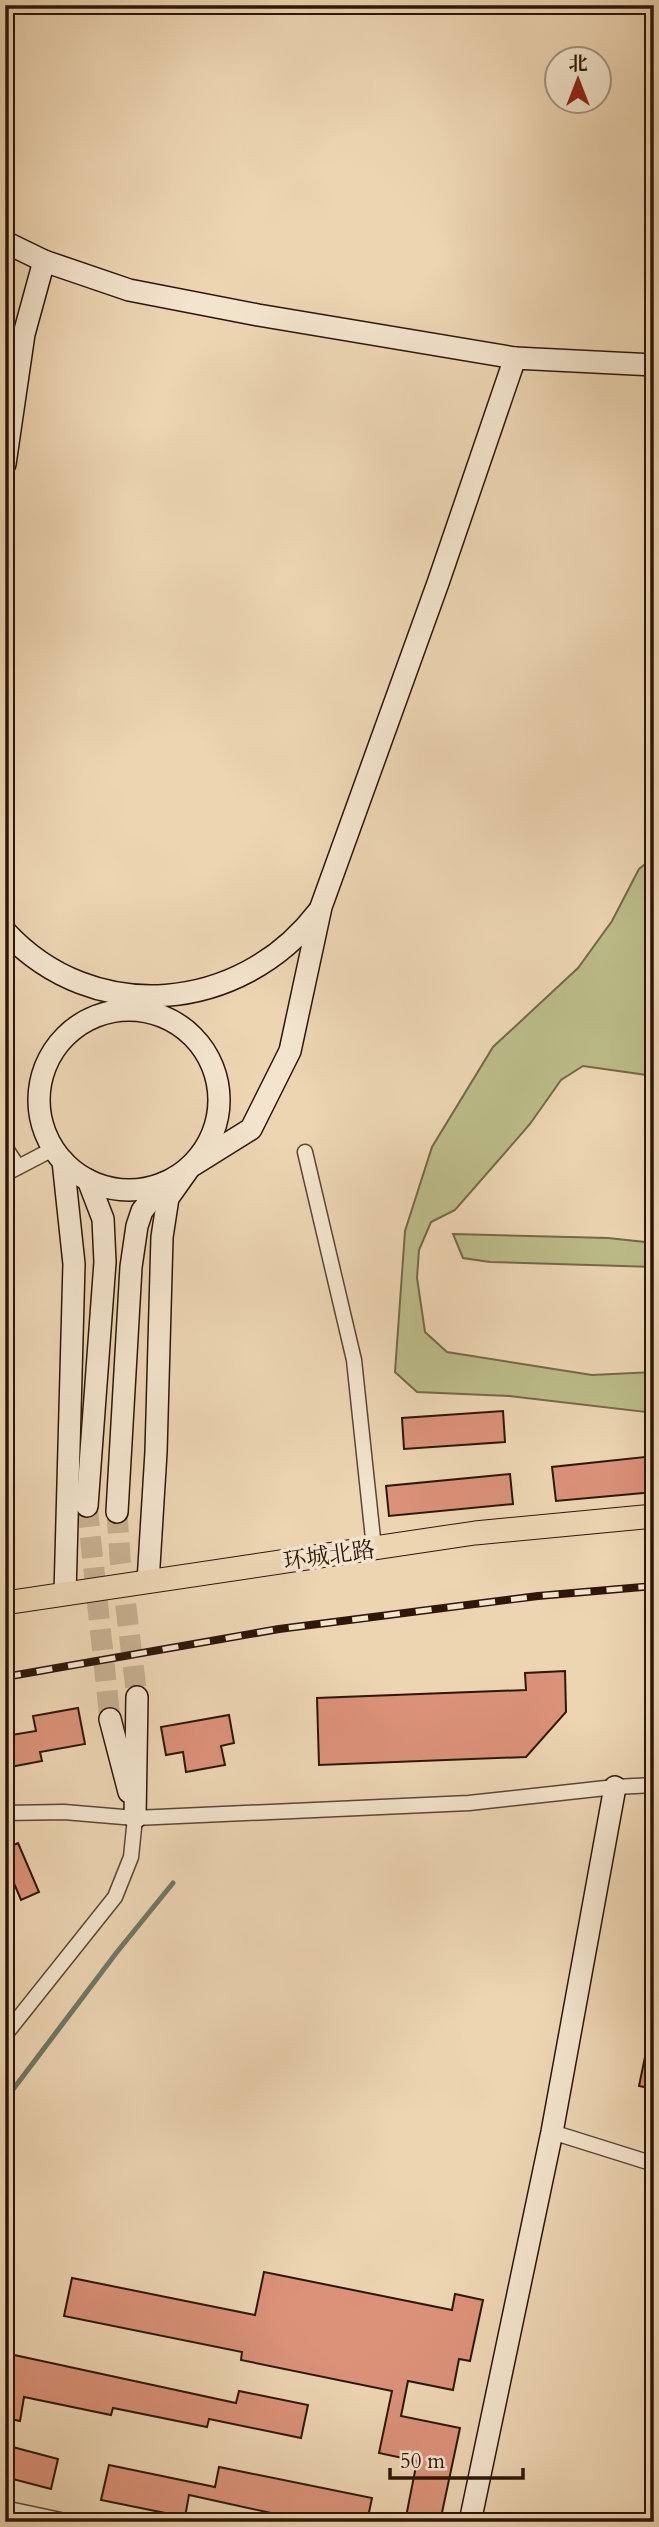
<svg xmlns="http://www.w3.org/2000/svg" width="659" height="2527" font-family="Cardo,'Noto Serif SC',serif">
  <rect width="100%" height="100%" fill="#edd5b2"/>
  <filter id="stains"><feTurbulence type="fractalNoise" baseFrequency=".00286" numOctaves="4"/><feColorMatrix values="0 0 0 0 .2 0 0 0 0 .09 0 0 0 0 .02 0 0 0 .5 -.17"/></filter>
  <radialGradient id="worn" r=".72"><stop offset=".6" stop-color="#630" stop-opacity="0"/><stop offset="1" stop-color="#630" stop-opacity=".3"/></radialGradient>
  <g fill="#bcbc89" stroke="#74694a" stroke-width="2">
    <polygon points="654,857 654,1076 583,1066 561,1080 530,1124 455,1210 431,1222 419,1250 417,1278 425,1332 447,1352 592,1375 654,1372 654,1413 509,1396 417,1392 395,1372 405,1231 432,1147 493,1047 578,968 612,921 639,869"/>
    <polygon points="453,1234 608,1238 654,1243 654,1267 490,1262 463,1258"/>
  </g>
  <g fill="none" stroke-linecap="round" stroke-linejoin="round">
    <polyline stroke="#6e7868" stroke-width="5" points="5,2100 117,1952 173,1883"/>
  </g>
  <g fill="#db9279" stroke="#2d160a" stroke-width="2">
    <polygon points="503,1411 505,1442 404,1449 402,1418"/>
    <polygon points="654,1456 654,1492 556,1501 552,1467"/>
    <polygon points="510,1474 513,1504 389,1516 386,1486"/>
    <polygon points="565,1671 566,1712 526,1757 319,1765 317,1698 526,1690 525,1673"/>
    <polygon points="78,1708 85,1744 40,1752 42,1761 5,1768 5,1736 36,1731 33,1716"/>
    <polygon points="229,1715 234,1743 221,1746 225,1765 186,1772 183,1752 166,1755 161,1727"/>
    <polygon points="18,1843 39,1892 21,1900 5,1862 5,1849"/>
    <polygon points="647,2047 654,2048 654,2089 639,2086"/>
    <polygon points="264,2272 452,2310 455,2294 483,2300 470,2361 459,2359 453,2390 408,2381 401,2416 460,2428 440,2522 405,2522 417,2461 379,2453 392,2391 241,2360 242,2352 64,2316 72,2278 255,2315"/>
    <polygon points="5,2353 236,2403 239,2391 308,2405 301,2438 209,2419 207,2427 113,2408 111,2415 24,2397 20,2421 5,2418"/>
    <polygon points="5,2445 58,2459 51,2489 5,2477"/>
    <polygon points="109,2465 215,2487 219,2467 372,2498 367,2522 312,2522 189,2495 185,2517 101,2500"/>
  </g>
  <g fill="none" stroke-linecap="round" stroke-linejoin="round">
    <g stroke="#c7af90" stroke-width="21" stroke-dasharray="21 10" stroke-linecap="butt">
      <polyline points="87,1506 110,1719"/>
      <polyline points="117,1512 120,1558 137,1697"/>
    </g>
    <g stroke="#5d4634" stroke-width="17">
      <g id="street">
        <polyline points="5,1147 18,1167"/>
        <polyline points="305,1152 354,1360 374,1548"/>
        <polyline points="5,1174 53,1149"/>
        <polyline points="5,1813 64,1812 135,1818 469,1803 615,1787 654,1785"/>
        <polyline points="5,2035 115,1897 131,1857 135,1818"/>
        <polyline points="552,2132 654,2164"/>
        <polyline points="6,2522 9,2509 70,2522"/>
      </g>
    </g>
    <g stroke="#2d160a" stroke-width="24">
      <g id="secondary">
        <polyline points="5,242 44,261 129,290 258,315 515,358 654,365"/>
        <polyline points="5,464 24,334 44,261"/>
        <path d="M 5,931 C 93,1027 241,1013 318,912"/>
        <circle cx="129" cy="1100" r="90"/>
        <polyline points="63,1161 74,1264 65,1594"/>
        <polyline points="87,1506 105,1262 103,1219 88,1180"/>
        <polyline points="117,1512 131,1267 137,1226 142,1211 164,1183"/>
        <polyline points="148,1582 156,1452 162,1237 168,1198 190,1167 251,1129 290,1051 321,907 438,583 515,358"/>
        <polyline points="110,1719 129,1792"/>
        <polyline points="135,1818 137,1697"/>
        <polyline points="470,2522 552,2132 615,1787"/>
      </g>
    </g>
    <g stroke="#2d160a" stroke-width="25">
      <polyline id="primary" points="5,1603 475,1533 654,1516"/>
    </g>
    <use href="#street" stroke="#f3e4cd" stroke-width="14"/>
    <use href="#secondary" stroke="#f3e4cd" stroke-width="21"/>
    <use href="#primary" stroke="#edd5b2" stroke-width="23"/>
    <g stroke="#2d160a" stroke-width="8">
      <polyline id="rail" points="5,1677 279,1629 538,1596 654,1586"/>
    </g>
    <use href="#rail" stroke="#f3e4cd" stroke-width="5" stroke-dasharray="16" stroke-linecap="butt"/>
  </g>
  <g text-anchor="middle" stroke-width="7" stroke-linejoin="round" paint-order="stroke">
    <g font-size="23" fill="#2d160a" stroke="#f3e4cd">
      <text transform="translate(329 1555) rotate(-8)" y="8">环城北路</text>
    </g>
  </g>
  <rect width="659" height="2527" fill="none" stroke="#edd5b2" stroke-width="28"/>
  <rect x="7" y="7" width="645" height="2513" fill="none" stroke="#2d160a" stroke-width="3.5"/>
  <rect x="14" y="14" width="631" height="2499" fill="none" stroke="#2d160a" stroke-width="2"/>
  <g transform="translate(578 80)"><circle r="33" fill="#f3e4cd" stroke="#a4927f" stroke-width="2"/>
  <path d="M0-5L12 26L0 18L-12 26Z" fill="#8f2418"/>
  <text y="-10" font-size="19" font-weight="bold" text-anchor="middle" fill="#2d160a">北</text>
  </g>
  <path d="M390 2468v10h133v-10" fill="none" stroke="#2d160a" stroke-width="3.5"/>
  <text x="400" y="2468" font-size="21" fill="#2d160a" stroke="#f3e4cd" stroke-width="5" paint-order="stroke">50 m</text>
  <rect width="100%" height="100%" filter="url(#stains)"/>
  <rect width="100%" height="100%" fill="url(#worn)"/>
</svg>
